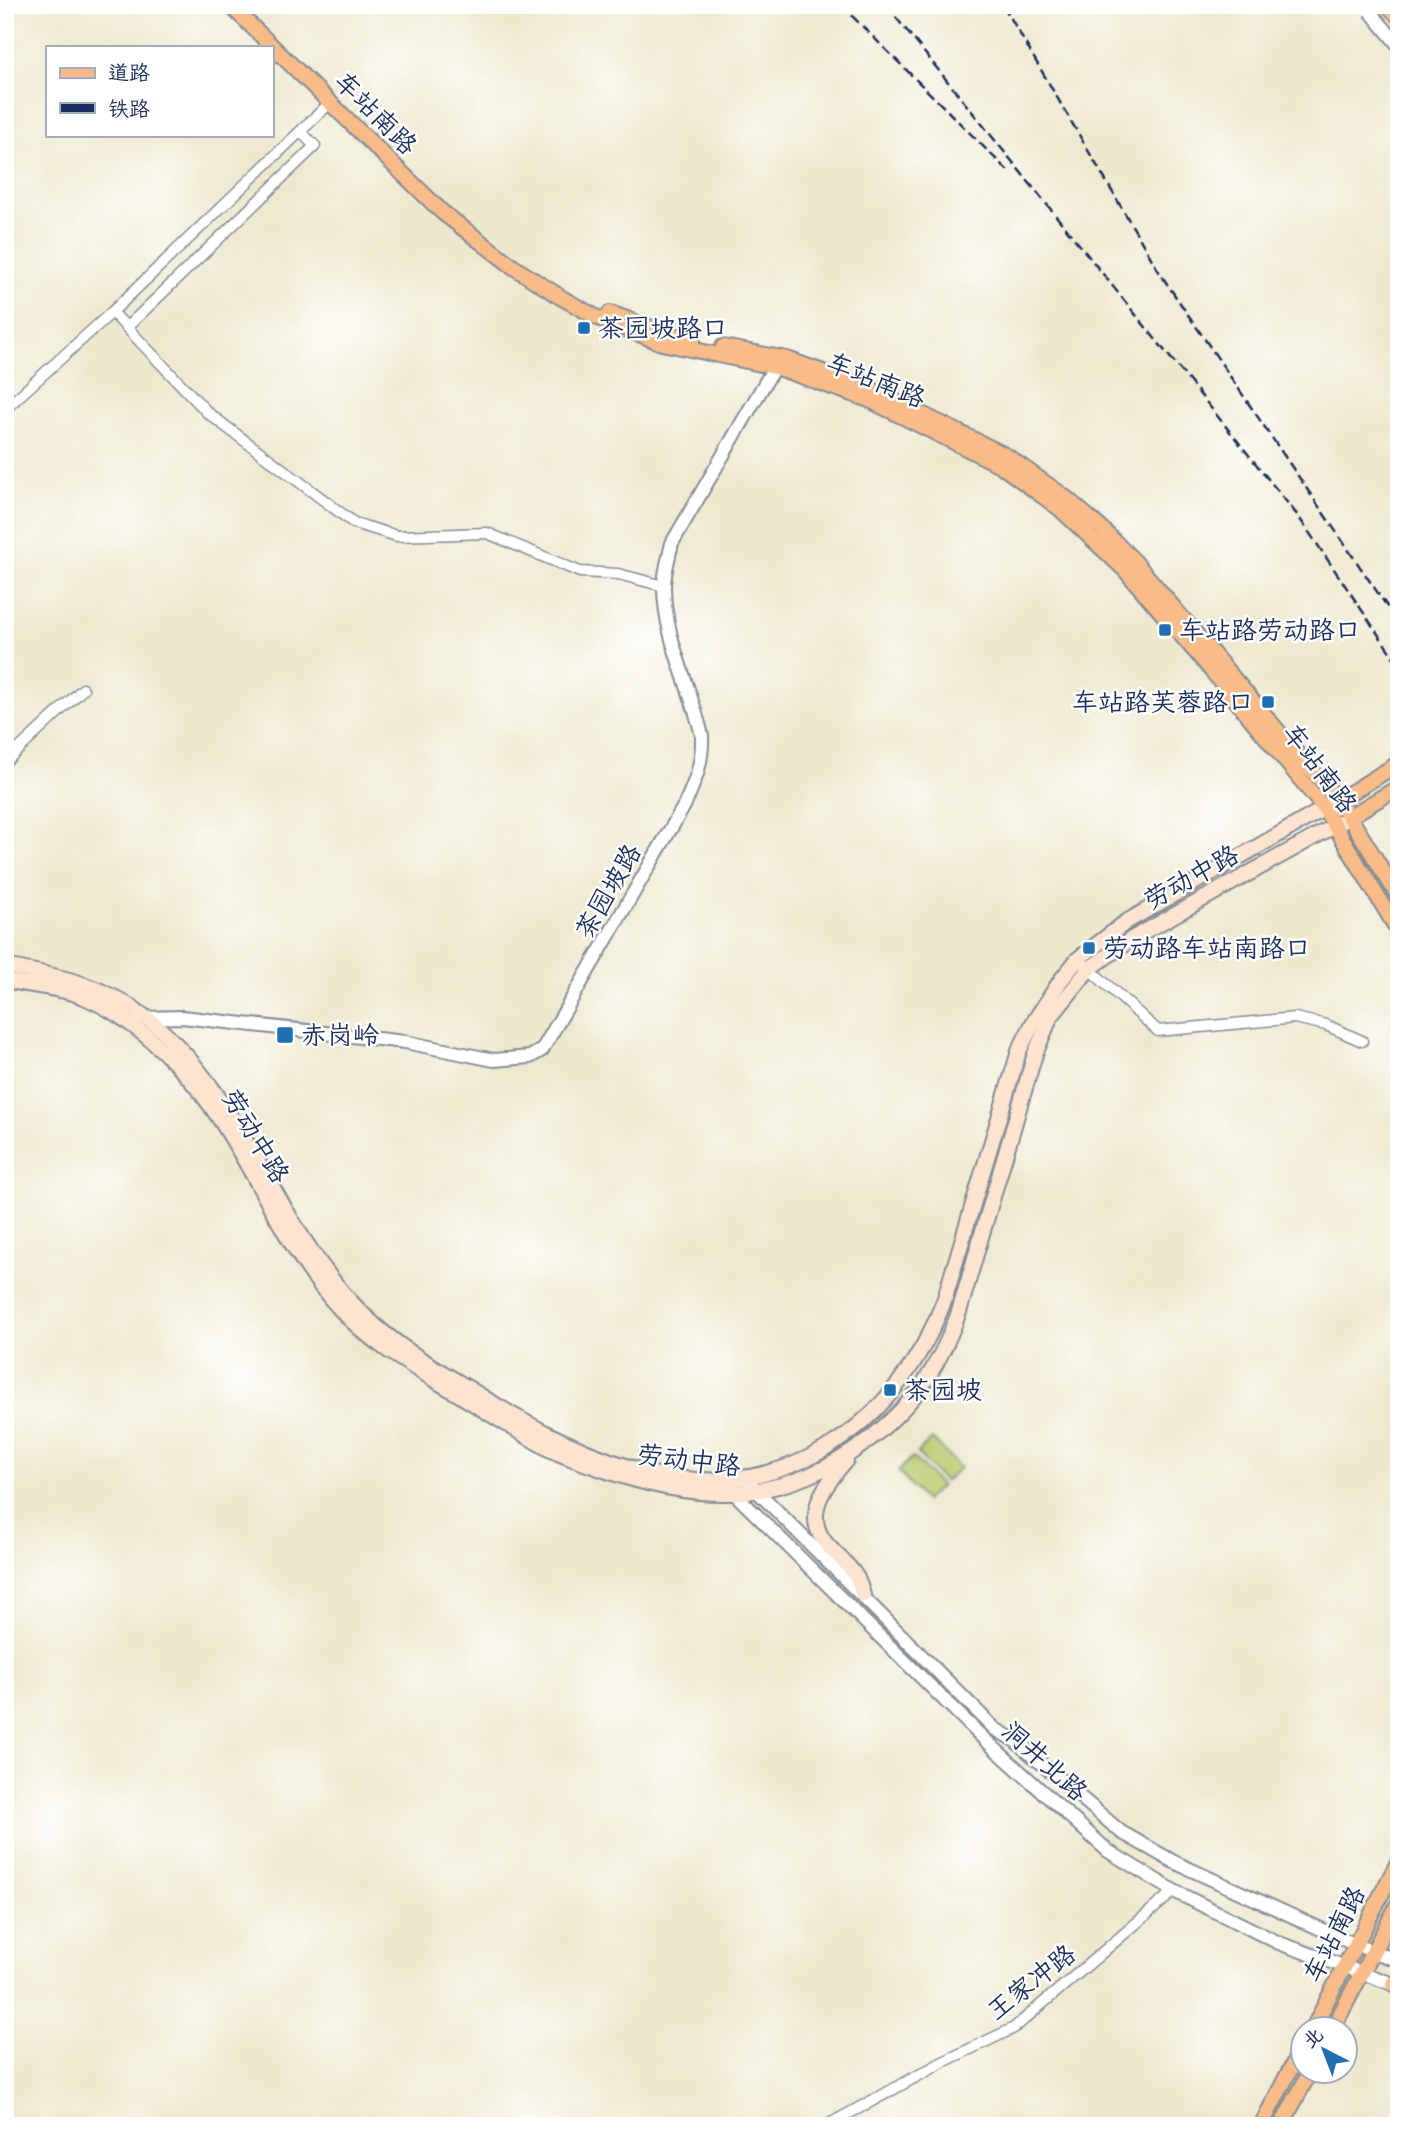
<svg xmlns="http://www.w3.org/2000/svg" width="1404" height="2131" font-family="Dekko,'LXGW WenKai TC',sans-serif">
  <rect width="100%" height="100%" fill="#fff"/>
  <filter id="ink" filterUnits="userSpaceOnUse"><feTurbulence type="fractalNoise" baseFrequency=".0143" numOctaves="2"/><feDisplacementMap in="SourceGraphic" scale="14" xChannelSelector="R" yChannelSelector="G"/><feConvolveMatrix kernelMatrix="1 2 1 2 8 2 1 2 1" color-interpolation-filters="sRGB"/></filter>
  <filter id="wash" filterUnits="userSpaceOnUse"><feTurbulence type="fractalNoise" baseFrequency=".00686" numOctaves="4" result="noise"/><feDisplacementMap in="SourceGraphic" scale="28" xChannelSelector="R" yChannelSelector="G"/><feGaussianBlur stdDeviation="1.57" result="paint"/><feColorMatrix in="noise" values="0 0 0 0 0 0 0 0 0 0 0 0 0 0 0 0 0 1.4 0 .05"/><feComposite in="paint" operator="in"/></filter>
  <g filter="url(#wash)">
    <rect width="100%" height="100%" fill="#eee8ce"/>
    <g fill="#b7c96c" stroke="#697c65" stroke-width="2">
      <polygon points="932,1439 960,1468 944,1482 917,1453"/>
      <polygon points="913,1457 941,1486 925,1501 898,1471"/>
    </g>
  </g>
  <g filter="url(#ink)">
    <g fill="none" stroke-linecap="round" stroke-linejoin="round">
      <g stroke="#848c96" stroke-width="13">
        <g id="minor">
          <polyline points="112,312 208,413 354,523 397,536 487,533 580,572 618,574 664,586"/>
          <polyline points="127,327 315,146 301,132"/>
          <polyline points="5,409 112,312 331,102"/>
          <polyline points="5,762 83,689"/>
          <polyline points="1086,966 1158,1031 1295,1018 1326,1025 1362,1041"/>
          <polyline points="826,2126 943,2062 1014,2028 1174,1891"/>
        </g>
      </g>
      <g stroke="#848c96" stroke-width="16">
        <g id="tertiary">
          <path d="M 140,1018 L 182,1017 L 405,1042 L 494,1060 L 530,1057 L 542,1050 L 684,806 C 695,782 703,763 702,736 C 691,687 664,638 664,587 C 664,572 669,557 672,543 L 779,359"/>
          <polyline points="751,1485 995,1729 1014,1740 1121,1832 1174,1862 1356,1945 1399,1961"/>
          <polyline points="729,1488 983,1738 1108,1851 1174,1891 1279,1943 1393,1984"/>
        </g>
      </g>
      <g stroke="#848c96" stroke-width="18">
        <g id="secondary">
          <path d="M 5,966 C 58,976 104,984 148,1019 C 241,1093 272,1217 352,1303 C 387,1342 432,1366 476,1393 C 532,1428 590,1459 655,1474 C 788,1504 898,1423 944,1301 L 1019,1051 L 1033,1023 L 1061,980 L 1078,959 L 1126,922 L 1339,800"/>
          <path d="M 5,980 C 27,985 51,987 73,993 C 111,1005 148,1035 175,1063 C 246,1134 273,1238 342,1311 C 376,1348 421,1371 463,1397 C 492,1415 520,1433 549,1449 C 567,1458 588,1464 607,1471 C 700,1503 780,1505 862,1445 C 913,1406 937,1372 959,1312 L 1035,1054 L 1050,1018 L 1089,969 L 1133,938 L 1345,820"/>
          <path d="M 846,1460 C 829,1481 804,1509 822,1538 C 831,1552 846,1561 855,1575 C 859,1580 861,1589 863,1595"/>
        </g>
      </g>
      <g stroke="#848c96" stroke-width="18">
        <g id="primary">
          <polyline points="230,5 442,212 515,268 562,298 598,318 662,343 775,367 869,400 1000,465 1059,508 1125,570 1207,665 1324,808 1399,932"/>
          <polyline points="610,313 666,333 693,340"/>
          <polyline points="723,347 787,359 873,390 1007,456 1065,497 1102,529 1135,562 1306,764 1339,800 1399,897"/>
          <polyline points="1339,800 1399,763"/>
          <polyline points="1349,817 1399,787"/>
          <polyline points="1393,1984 1399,1986"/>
          <polyline points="1312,2030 1399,1860"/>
          <polyline points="1332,2030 1399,1902"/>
          <polyline points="1261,2126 1302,2047"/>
          <polyline points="1281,2126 1310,2072"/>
        </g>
      </g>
      <g stroke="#848c96" stroke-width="19">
        <polyline id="trunk" points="1389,5 1399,16"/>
      </g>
      <use href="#minor" stroke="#fff" stroke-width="10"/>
      <use href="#tertiary" stroke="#fff" stroke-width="12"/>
      <use href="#secondary" stroke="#fde4d0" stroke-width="14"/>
      <use href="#primary" stroke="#f9bc89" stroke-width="14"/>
      <use href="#trunk" stroke="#f9bc89" stroke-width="16"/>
      <g stroke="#1b2f5e" stroke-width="2.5" stroke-dasharray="10 5" stroke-linecap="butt">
        <polyline points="841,5 1008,171"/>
        <polyline points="886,5 1298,516 1399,665"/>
        <polyline points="1003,5 1161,275 1399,624"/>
      </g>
      <g stroke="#848c96" stroke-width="16" stroke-linecap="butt">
        <polyline id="tertiary-bridge" points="1370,11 1399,46"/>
      </g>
      <use href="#tertiary-bridge" stroke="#fff" stroke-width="12"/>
    </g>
  </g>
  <g fill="#1f6fb2" stroke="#fff" stroke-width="2.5">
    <rect x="577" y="321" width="14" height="14" rx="3.5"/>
    <rect x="1158" y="623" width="14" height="14" rx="3.5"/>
    <rect x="1261" y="695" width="14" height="14" rx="3.5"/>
    <rect x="1082" y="941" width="14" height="14" rx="3.5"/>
    <rect x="276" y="1026" width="18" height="18" rx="3.5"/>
    <rect x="883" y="1383" width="14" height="14" rx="3.5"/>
  </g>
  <g text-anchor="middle" stroke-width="5" stroke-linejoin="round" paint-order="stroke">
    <g font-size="26" fill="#1b2f5e" stroke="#fff">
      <text transform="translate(376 113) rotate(45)" y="9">车站南路</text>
      <text transform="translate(876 380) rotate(22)" y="9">车站南路</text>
      <text transform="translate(1320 768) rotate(53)" y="9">车站南路</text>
      <text transform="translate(1191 877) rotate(-29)" y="9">劳动中路</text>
      <text transform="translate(608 891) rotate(-60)" y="9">茶园坡路</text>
      <text transform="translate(256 1136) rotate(59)" y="9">劳动中路</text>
      <text transform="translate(689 1460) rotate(7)" y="9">劳动中路</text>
      <text transform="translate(1045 1761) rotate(42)" y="9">洞井北路</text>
      <text transform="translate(1334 1934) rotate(-63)" y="9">车站南路</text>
      <text transform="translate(1031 1982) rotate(-38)" y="9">王家冲路</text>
    </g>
    <g font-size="26" fill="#1b2f5e" stroke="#fff" text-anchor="start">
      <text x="598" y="337">茶园坡路口</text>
      <text x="1179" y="639">车站路劳动路口</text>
      <text x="1254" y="711" text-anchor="end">车站路芙蓉路口</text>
      <text x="1103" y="957">劳动路车站南路口</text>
      <text x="301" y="1044">赤岗岭</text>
      <text x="904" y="1399">茶园坡</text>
    </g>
  </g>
  <rect width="1404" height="2131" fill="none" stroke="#fff" stroke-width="28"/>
  <rect x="46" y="46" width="228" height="91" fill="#ffffff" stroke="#a4acbf" stroke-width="2"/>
  <rect x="60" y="68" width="35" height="10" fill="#f9bc89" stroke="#a4acbf" stroke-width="2"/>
  <text x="108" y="80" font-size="21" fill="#1b2f5e">道路</text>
  <rect x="60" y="103" width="35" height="10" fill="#1b2f5e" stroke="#a4acbf" stroke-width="2"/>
  <text x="108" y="116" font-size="21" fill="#1b2f5e">铁路</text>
  <g transform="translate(1324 2050) rotate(318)"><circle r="33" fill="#ffffff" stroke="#a4acbf" stroke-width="2"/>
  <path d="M0-5L12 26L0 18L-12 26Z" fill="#1f6fb2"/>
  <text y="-10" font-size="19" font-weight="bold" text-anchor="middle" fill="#1b2f5e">北</text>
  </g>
</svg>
